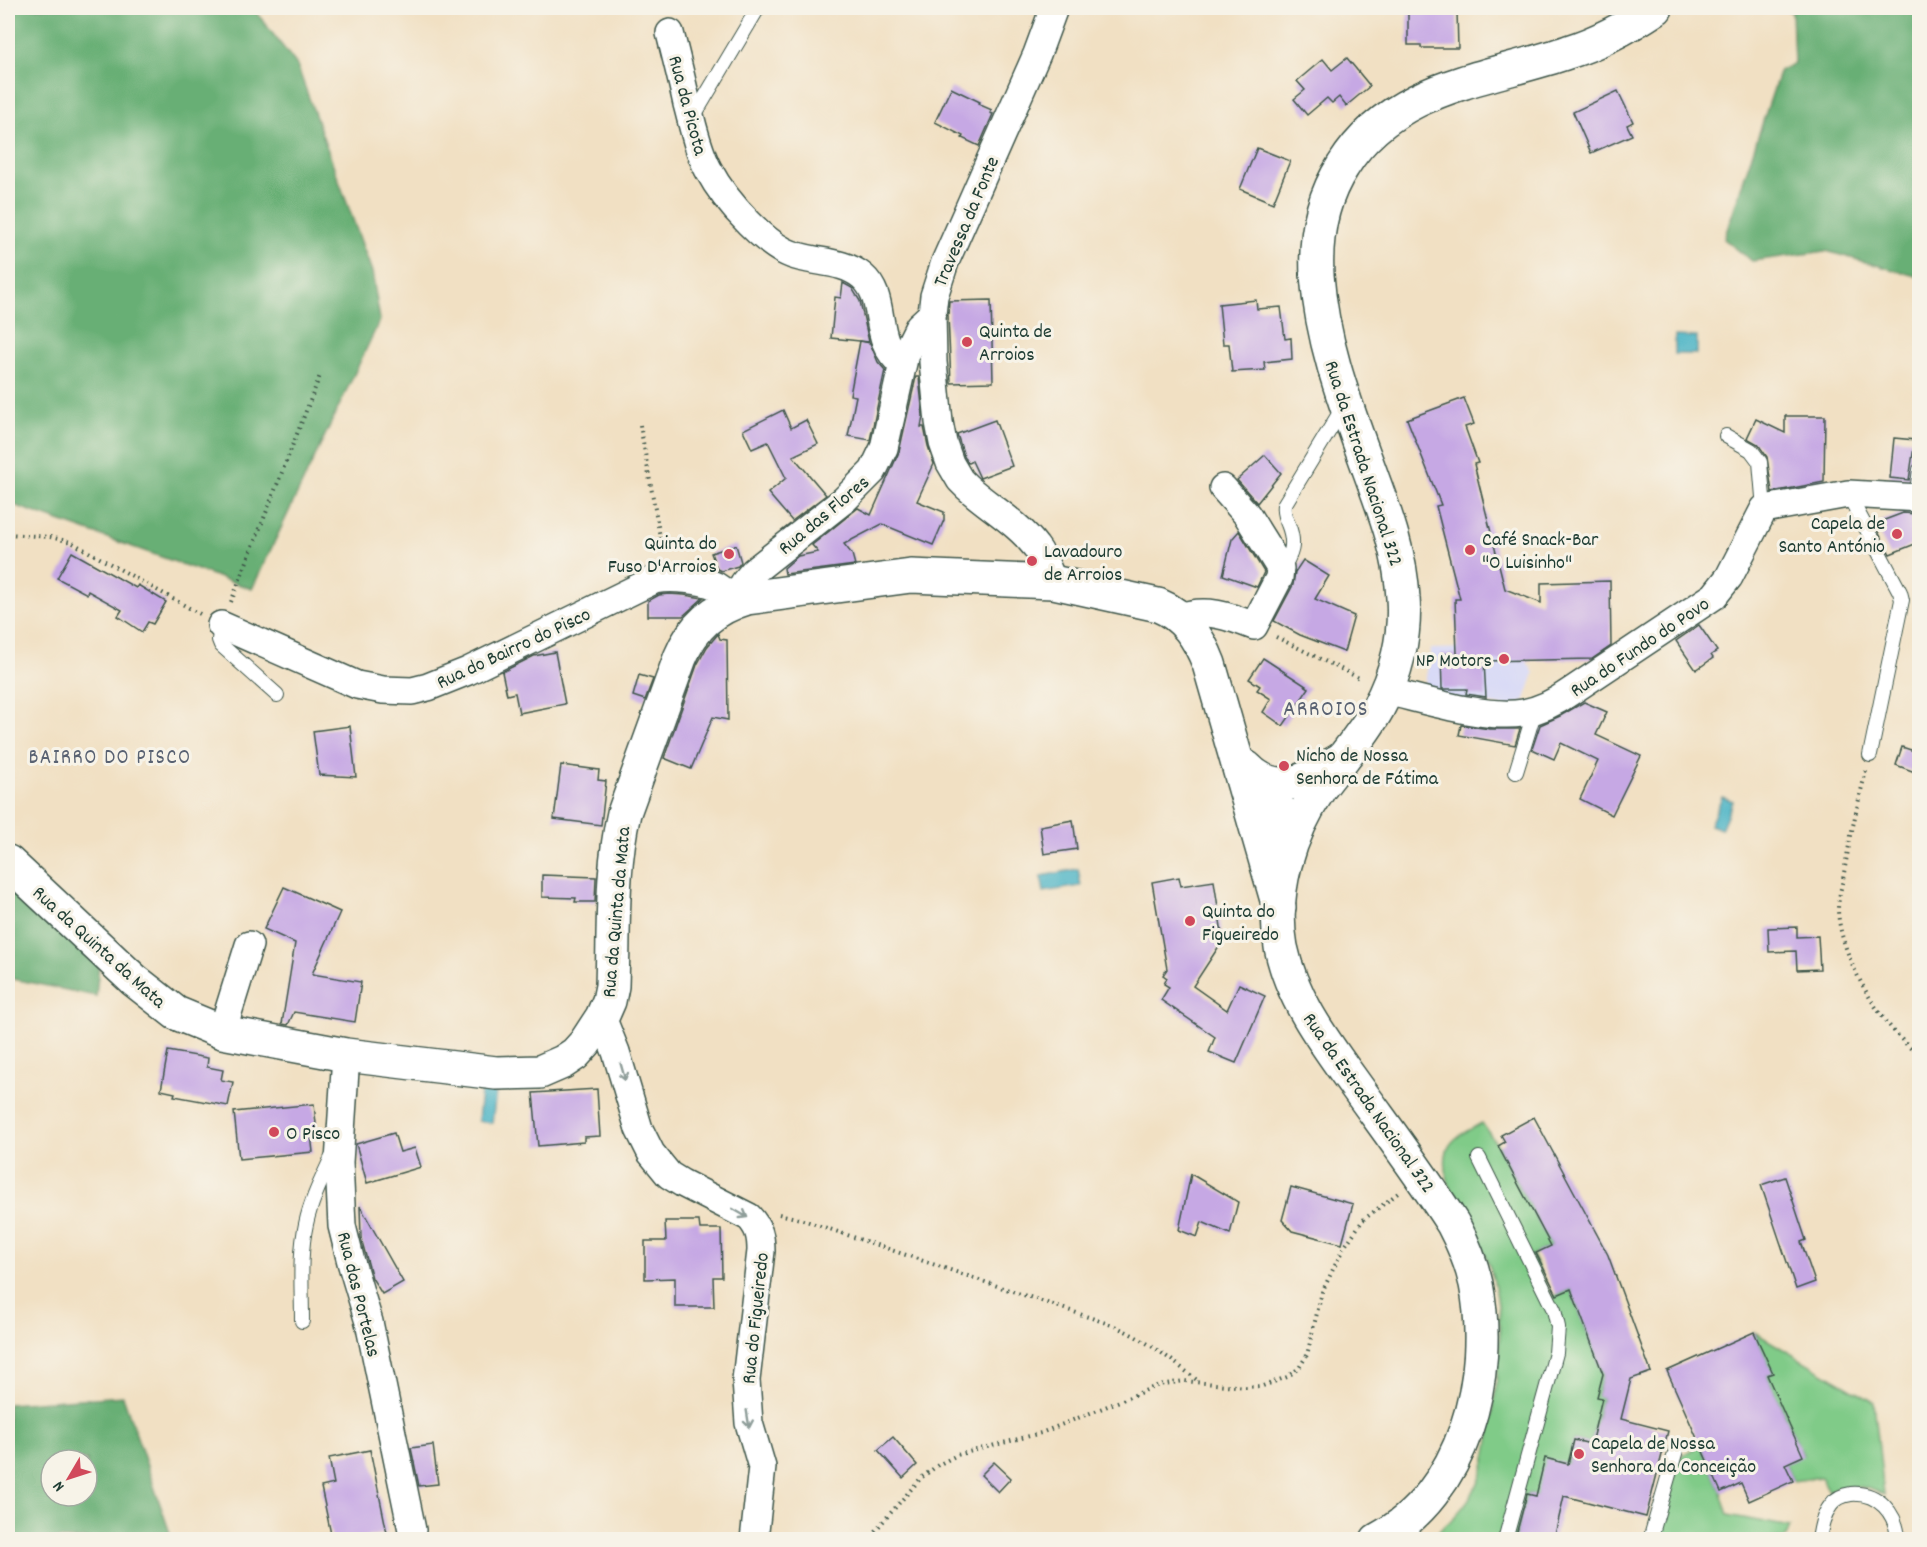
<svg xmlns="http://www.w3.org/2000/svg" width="1927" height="1547" font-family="Dekko,sans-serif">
  <rect width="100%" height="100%" fill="#f7f3e8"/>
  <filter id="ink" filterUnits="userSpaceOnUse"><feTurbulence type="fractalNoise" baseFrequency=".0167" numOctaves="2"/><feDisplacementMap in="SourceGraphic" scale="12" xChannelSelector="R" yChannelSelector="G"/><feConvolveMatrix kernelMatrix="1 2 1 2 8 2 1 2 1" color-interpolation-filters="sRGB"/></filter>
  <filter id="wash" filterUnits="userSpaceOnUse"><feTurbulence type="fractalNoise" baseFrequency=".008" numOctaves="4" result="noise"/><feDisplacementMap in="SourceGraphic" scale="24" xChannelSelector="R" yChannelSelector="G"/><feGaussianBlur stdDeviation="1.35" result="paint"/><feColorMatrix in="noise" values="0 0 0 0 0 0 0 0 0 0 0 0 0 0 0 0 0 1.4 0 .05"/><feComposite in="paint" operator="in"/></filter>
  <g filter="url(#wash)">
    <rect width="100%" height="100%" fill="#f1e0c3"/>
    <polygon fill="#d6d8f8" points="1518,647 1534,673 1524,702 1507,707 1423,693 1431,649"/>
    <g fill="#80cb88" stroke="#50845e" stroke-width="1.5">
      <path d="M 1482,1123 L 1498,1146 L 1551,1246 L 1532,1255 L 1552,1297 L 1571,1289 L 1603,1374 L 1597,1396 L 1602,1398 L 1591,1444 L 1574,1440 L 1568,1464 L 1536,1496 L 1527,1494 L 1515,1539 L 1427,1540 C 1447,1526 1465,1508 1476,1487 C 1488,1464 1489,1437 1493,1412 C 1499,1360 1506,1315 1489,1264 C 1477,1228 1441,1195 1446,1155 C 1449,1137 1468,1131 1482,1123 Z"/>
      <path d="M 1754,1332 L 1874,1402 L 1884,1495 C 1866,1485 1848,1484 1829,1491 L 1821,1477 L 1793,1481 L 1785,1464 L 1803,1455 L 1767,1375 L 1772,1372 Z"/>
      <polygon points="1700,1445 1721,1492 1728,1515 1790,1527 1785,1539 1655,1540 1680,1460 1684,1454"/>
    </g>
    <g fill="#68af74" stroke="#447654" stroke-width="1.5" fill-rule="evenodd">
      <polygon points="8,8 253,8 297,65 372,272 380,320 252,589 8,503"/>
      <polygon points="1782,8 1919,8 1919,277 1826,251 1752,261 1724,239 1780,70 1794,64 1792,12"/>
      <polygon points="8,878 99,965 96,996 8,978"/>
      <path d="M 123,1396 L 172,1539 L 8,1539 L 8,1404 ZM 51,1460 L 87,1460 L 87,1496 L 51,1496 Z"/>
    </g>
    <g fill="#47b2c5" stroke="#33787c" stroke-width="1.5">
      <polygon points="1675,336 1697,337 1697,354 1675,354"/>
      <polygon points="1722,797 1733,801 1721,829 1710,825"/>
      <polygon points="1078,869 1081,886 1044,892 1041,876"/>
      <polygon points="481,1091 496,1092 492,1123 478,1121"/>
    </g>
    <g id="blocks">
      <g fill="#c6a8e4">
        <polygon points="1457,11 1458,48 1421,48 1421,45 1408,45 1408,12"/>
        <polygon points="1347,58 1370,86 1346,106 1339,97 1332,103 1327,98 1307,115 1294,99 1305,90 1297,81 1323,59 1332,70"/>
        <polygon points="951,88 980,102 978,104 992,110 990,113 993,114 979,146 962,138 963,136 935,122"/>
        <polygon points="1618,91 1633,122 1627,125 1632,135 1591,153 1573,112"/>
        <polygon points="1257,148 1290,161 1273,203 1240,189"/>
        <polygon points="843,283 852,288 860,301 869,342 831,338 835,297 841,298"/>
        <polygon points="991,300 993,382 951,383 948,315 949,301"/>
        <polygon points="1256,300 1257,309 1281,307 1285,339 1291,338 1292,359 1264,362 1265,370 1232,372 1229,344 1223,344 1219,304"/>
        <polygon points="860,341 870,343 878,362 885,370 870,440 848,436 856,396 850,395"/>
        <polygon points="916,377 919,377 923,416 921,427 924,427 928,446 934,464 917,501 944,512 944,520 933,545 882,524 844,544 852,554 855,565 785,574 784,568 798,556 818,552 812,545 858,508 871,515 899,452"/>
        <polygon points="1464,398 1474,424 1465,427 1478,463 1474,464 1505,589 1541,603 1541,583 1610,581 1611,646 1592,659 1484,661 1486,697 1466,694 1467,689 1442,689 1441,654 1457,654 1455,599 1460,599 1436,506 1441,505 1407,419"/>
        <polygon points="783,410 791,428 806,420 818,444 793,456 826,495 792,521 768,493 786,478 768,442 752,449 743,430"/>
        <polygon points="1785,416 1825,416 1824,482 1772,492 1767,457 1758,444 1747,438 1756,419 1785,433"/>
        <polygon points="995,420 1012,466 980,478 972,461 968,463 964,456 957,434"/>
        <polygon points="1894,438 1915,440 1909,480 1890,478"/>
        <polygon points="1265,455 1281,473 1257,503 1237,480"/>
        <polygon points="1903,513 1916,514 1920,521 1920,542 1890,554 1874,524"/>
        <polygon points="1239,531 1264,572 1257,587 1223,575 1232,539"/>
        <polygon points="736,545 741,562 738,566 721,571 717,569 711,553"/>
        <polygon points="72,552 136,588 138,585 166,602 153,624 148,622 142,632 118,616 122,610 88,591 87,594 57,578"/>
        <polygon points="1303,560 1329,576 1315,599 1354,616 1344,652 1300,635 1274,621 1293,585 1295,572"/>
        <polygon points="669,594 684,595 703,598 683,616 648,616 648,601 659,595"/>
        <polygon points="1699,625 1717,651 1711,655 1713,658 1696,670 1676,641"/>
        <polygon points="718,634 720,639 727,640 728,720 713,717 691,769 664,758 697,665 707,647"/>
        <polygon points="555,652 565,704 519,713 515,693 507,695 502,672 534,656"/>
        <polygon points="1263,658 1309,688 1283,726 1263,712 1271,699 1257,690 1260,686 1249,679"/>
        <polygon points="639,675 653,679 645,700 633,696"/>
        <polygon points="1584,702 1607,712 1596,735 1641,756 1612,815 1580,799 1598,761 1561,743 1554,759 1532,749 1540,725 1560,716"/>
        <polygon points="1461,725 1490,729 1520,729 1515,745 1459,735"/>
        <polygon points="350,726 356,777 319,775 313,731"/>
        <polygon points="1902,747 1920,753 1920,774 1896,765"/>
        <polygon points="561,765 599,770 598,780 606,781 601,825 554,819"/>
        <polygon points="1073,820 1077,849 1044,854 1040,826"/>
        <polygon points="542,875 596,877 595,902 575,902 576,898 542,897"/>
        <polygon points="1179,877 1181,886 1214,881 1223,940 1193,986 1227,1010 1239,984 1265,996 1236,1063 1209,1052 1215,1037 1161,1000 1169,987 1164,984 1167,978 1163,975 1167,969 1152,882"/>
        <polygon points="284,887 340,912 312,974 361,982 355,1022 294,1012 288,1025 282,1024 295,943 264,929"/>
        <polygon points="1797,927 1797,937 1818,936 1820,969 1797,970 1796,951 1769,952 1768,928"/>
        <polygon points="168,1051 208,1058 207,1067 223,1070 221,1080 233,1082 228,1106 174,1096 175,1093 161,1090"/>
        <polygon points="597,1089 600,1136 584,1137 584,1142 538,1146 533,1093"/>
        <polygon points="314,1104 317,1134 311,1135 313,1152 239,1159 234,1112"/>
        <polygon points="1534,1117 1608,1255 1651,1372 1631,1379 1621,1419 1668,1431 1646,1517 1564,1496 1554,1539 1515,1539 1527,1494 1536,1496 1545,1458 1568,1464 1574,1440 1591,1444 1602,1398 1597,1397 1603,1374 1571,1289 1557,1295 1536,1253 1551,1246 1498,1146 1505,1142 1501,1135"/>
        <polygon points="394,1133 400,1152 415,1148 421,1167 367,1183 356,1144"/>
        <polygon points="1191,1174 1238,1202 1230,1234 1202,1222 1197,1237 1179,1230"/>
        <polygon points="1785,1177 1806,1240 1801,1242 1815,1282 1796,1289 1761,1185"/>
        <polygon points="1291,1187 1353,1204 1342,1244 1292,1231 1282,1220"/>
        <polygon points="360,1206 403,1282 382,1294 372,1278 361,1238"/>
        <polygon points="665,1221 699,1221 700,1229 721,1229 722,1277 713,1277 714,1307 675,1307 675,1278 645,1279 645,1241 666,1241"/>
        <polygon points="1754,1332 1773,1373 1767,1375 1803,1456 1785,1464 1793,1481 1749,1501 1741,1483 1721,1492 1667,1371"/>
        <polygon points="893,1437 917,1465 903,1478 878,1450"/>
        <polygon points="433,1445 438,1484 419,1486 411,1448"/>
        <polygon points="370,1450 387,1533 354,1539 332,1539 321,1487 334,1484 329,1458"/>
        <polygon points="994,1462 1011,1478 998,1492 981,1475"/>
      </g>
    </g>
  </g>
  <g filter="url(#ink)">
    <use href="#blocks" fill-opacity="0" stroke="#3e5549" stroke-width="1.5"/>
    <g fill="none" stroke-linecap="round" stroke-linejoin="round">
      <g stroke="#3e5549" stroke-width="16">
        <g id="service">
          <polyline points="692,119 758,8"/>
          <polyline points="1726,436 1751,450 1760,462 1764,509"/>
          <polyline points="1848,494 1900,592 1902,600 1870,755"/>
          <polyline points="1916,498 1920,470"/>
          <path d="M 1280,571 C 1292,555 1296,544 1288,524 C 1285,518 1283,512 1284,505 L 1344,406"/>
          <polyline points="221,625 219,640 221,645 277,695"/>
          <polyline points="1516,772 1535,710"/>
          <polyline points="1479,1158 1554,1310 1558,1327 1556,1353 1505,1540"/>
          <path d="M 302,1321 C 302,1289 299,1255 306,1224 C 311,1200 323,1177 333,1155"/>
          <polyline points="1650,1540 1676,1450"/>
          <path d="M 1819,1540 C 1821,1527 1823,1515 1831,1505 C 1836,1498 1843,1495 1851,1494 C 1878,1492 1897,1513 1898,1540"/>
        </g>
      </g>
      <g stroke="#3e5549" stroke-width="30">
        <g id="minor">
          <path d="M 670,33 C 676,57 682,80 687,104 C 693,126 697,148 708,169 C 718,188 733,207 749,223 C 760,234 771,244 784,251 C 808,264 840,258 862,276 C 889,299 870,339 902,364"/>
          <path d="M 1053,582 C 1048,570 1044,557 1036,547 C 1018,523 989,507 967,487 L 960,480 L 950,463 L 943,443 L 939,422 L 933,362 L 932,314 L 934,296 L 945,262 L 1037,54 L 1054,8"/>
          <path d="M 1180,617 C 1206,608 1229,616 1254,626 L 1279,578 L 1280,568 L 1247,515 L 1223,488"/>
          <path d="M 221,625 L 357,685 L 383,690 L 412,691 L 428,687 L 468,671 L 654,580 C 670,577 701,579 716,586 C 723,590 728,596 733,603 L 744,583 L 754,571 L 844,500 L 873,471 L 884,448 L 905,354 L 919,326 L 932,314"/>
          <path d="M 1386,691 C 1425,700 1484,719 1523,713 C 1540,710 1556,702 1570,692 L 1714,596 L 1729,577 L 1764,509 L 1848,494 L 1920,498"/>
          <path d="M 602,1017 L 616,1052 L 639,1129 L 651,1153 L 669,1175 L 682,1183 L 749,1217 C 759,1228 761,1236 761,1251 L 746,1380 L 749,1423 L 762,1467 L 754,1540"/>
          <polyline points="222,1032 249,945"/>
          <polyline points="346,1055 339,1162 342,1226 351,1262 369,1322 412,1530"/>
        </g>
      </g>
      <g stroke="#3e5549" stroke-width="36">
        <g id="tertiary">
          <polyline points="1244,766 1265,794 1297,829 1285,832 1271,827"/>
          <path d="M 1247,768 C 1278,800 1310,777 1342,759"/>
          <path d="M 8,862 L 134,980 L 176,1013 L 222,1032 L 346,1055 L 496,1073 L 540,1072 L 563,1062 L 575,1054 L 585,1043 L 602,1017 L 609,1001 L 612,986 C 614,929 611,869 624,813 L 680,658 C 693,626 714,608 747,598 L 911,576 L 1053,582 L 1158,605 C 1185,616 1199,638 1209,664 L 1279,907"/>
        </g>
      </g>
      <g stroke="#3e5549" stroke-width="36">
        <path id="primary" d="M 1377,1540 C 1465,1494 1494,1375 1476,1284 C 1471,1262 1463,1243 1453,1224 C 1424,1179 1392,1136 1361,1093 C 1329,1048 1292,1002 1281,947 C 1271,892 1289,834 1320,788 C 1339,762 1362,737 1378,708 C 1396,675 1406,636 1403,598 C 1401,557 1387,518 1373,480 C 1349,413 1322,347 1317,275 C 1315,237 1322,198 1343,166 C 1393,85 1487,80 1568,52 C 1600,42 1629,26 1656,8"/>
      </g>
      <g stroke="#3e5549" stroke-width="4" stroke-dasharray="1.5 4.5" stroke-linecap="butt">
        <polyline points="640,425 663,554"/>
        <polyline points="8,534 50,537 71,542 200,614"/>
        <polyline points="231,602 321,373"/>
        <polyline points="1276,637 1361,679"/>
        <path d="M 1866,771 C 1857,806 1849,842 1843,879 C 1841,889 1838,900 1838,910 C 1840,958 1882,1028 1920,1056"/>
        <path d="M 779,1214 L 800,1219 L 1112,1325 C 1145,1339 1171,1359 1198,1381"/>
        <polyline points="867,1540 921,1478 938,1465 957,1455 1041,1433 1159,1385 1184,1381 1246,1387 1263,1386 1287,1377 1299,1368 1307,1355 1322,1292 1343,1249 1363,1220 1398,1193"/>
      </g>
      <use href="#service" stroke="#fff" stroke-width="14"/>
      <use href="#minor" stroke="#fff" stroke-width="27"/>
      <use href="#tertiary" stroke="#fff" stroke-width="33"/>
      <use href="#primary" stroke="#fff" stroke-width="33"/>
    </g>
    <defs><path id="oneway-shaft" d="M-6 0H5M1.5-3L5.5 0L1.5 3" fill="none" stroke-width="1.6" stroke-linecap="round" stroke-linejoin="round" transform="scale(1.5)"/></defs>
    <g stroke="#8f9e9a">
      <use href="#oneway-shaft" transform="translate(623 1072) rotate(74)"/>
      <use href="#oneway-shaft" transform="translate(740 1213) rotate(30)"/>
      <use href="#oneway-shaft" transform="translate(748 1419) rotate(81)"/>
    </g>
  </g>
  <g fill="#d1495b" stroke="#f7f3e8" stroke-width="2">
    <circle cx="967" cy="342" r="6"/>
    <circle cx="1897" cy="534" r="6"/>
    <circle cx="1470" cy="550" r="6"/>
    <circle cx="729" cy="554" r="6"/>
    <circle cx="1032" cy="561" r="6"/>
    <circle cx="1504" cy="659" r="6"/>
    <circle cx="1284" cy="766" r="6"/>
    <circle cx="1190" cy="921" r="6"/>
    <circle cx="274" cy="1132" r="6"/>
    <circle cx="1579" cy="1454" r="6"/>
  </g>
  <g text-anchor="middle" stroke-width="6" stroke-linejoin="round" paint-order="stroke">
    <g font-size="20" fill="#1f3d34" stroke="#f7f3e8">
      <text transform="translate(689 105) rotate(75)" y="7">Rua da Picota</text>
      <text transform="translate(965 221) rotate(-67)" y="7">Travessa da Fonte</text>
      <text transform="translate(1365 463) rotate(72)" y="7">Rua da Estrada Nacional 322</text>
      <text transform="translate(823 514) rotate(-40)" y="7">Rua das Flores</text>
      <text transform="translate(1639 646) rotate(-34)" y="7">Rua do Fundo do Povo</text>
      <text transform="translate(513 647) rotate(-25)" y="7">Rua do Bairro do Pisco</text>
      <text transform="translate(615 912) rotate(-85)" y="7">Rua da Quinta da Mata</text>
      <text transform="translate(100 946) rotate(42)" y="7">Rua da Quinta da Mata</text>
      <text transform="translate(1370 1102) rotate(55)" y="7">Rua da Estrada Nacional 322</text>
      <text transform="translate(360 1294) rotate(76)" y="7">Rua das Portelas</text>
      <text transform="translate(754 1318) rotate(-84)" y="7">Rua do Figueiredo</text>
    </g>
    <g font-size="20" fill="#1f3d34" stroke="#f7f3e8" text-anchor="start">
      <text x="979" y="337">Quinta de<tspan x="979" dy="23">Arroios</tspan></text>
      <text x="1885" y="529" text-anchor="end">Capela de<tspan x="1885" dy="23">Santo António</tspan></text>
      <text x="1482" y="545">Café Snack-Bar<tspan x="1482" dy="23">"O Luisinho"</tspan></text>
      <text x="717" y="549" text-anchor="end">Quinta do<tspan x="717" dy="23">Fuso D'Arroios</tspan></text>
      <text x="1044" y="557">Lavadouro<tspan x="1044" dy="23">de Arroios</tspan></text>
      <text x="1492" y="666" text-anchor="end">NP Motors</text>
      <text x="1296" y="761">Nicho de Nossa<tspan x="1296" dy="23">Senhora de Fátima</tspan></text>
      <text x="1202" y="917">Quinta do<tspan x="1202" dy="23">Figueiredo</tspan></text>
      <text x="286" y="1139">O Pisco</text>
      <text x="1591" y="1449">Capela de Nossa<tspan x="1591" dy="23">Senhora da Conceição</tspan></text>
    </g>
    <g font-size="21" letter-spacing="1.5" fill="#596272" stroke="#f7f3e8">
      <text x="110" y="763">BAIRRO DO PISCO</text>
    </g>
    <g font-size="22" letter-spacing="1.5" fill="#596272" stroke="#f7f3e8">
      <text x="1326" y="715">ARROIOS</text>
    </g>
  </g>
  <rect width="1927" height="1547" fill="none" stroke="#f7f3e8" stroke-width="30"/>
  <g transform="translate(69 1478) rotate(231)"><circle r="28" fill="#f7f3e8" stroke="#a1aaa0" stroke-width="1.5"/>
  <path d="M0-4.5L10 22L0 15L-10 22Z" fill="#d1495b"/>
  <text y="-9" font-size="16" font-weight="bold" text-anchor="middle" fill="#1f3d34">N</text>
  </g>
</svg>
